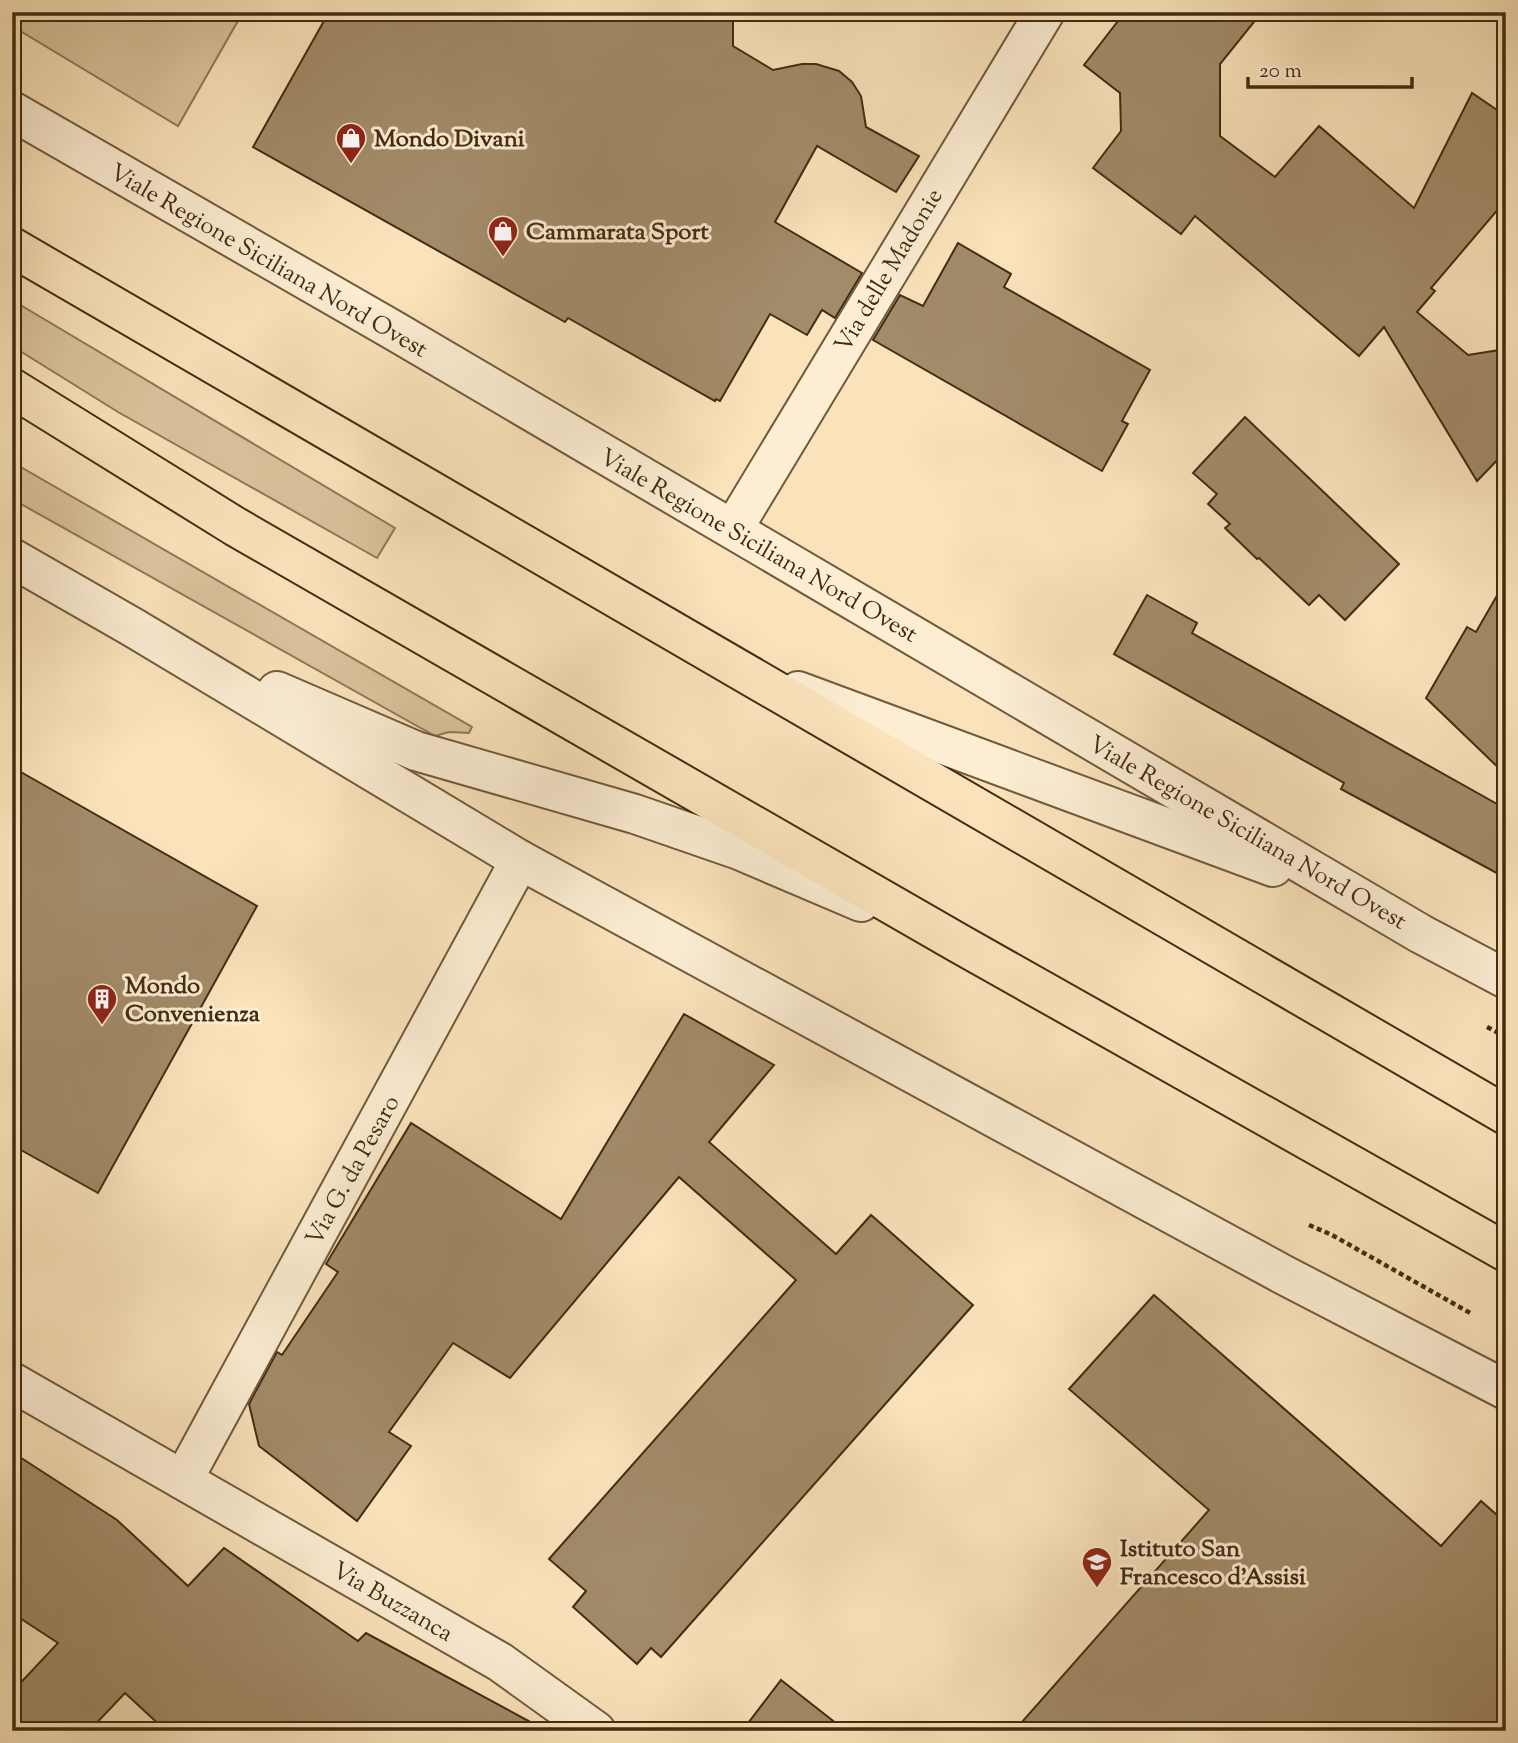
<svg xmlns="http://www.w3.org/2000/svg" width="1518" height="1743" font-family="'Sorts Mill Goudy',serif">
  <rect width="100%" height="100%" fill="#fae3bb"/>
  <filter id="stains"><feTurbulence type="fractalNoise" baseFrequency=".00286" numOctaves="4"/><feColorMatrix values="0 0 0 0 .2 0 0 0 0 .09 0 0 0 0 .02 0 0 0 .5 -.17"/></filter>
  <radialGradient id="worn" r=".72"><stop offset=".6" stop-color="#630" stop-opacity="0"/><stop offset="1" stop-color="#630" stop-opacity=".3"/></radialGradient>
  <g fill="#dbc49e" stroke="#8e7858" stroke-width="2">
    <polygon points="12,12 243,12 178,126 12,26"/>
    <polygon points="12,300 395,528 377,558 118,412 12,346"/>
    <polygon points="12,462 472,727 469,733 449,732 435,736 12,499"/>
  </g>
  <g fill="#a28b69" stroke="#422c11" stroke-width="2">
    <polygon points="329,12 733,12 733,46 773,70 802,64 816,64 839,71 852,82 861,96 866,127 919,156 896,192 817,146 775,222 862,273 835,318 822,310 807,335 770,314 720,401 716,399 715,401 568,318 565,322 253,147"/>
    <polygon points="1125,12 1262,12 1220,64 1220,136 1275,177 1319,126 1414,208 1472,93 1506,116 1506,200 1431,288 1435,291 1417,312 1468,355 1506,349 1506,451 1477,481 1384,327 1359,356 1195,216 1181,234 1093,168 1121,131 1120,93 1084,65"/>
    <polygon points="958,243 1011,274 1004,287 1150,370 1122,421 1128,424 1102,471 873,340 900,295 923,306"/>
    <polygon points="1245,417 1399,564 1345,620 1319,595 1309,605 1259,558 1257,559 1225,528 1230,524 1208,504 1217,494 1193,473"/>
    <polygon points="1506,580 1506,775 1426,698 1467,627 1476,632"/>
    <polygon points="1147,595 1197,623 1192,633 1506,809 1506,878 1341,789 1344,783 1114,654"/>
    <polygon points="12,767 257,906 98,1193 12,1145"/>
    <polygon points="684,1014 774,1065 709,1142 836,1254 871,1215 973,1305 661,1657 651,1648 637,1664 573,1607 586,1591 549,1559 796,1280 679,1177 510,1378 453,1343 389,1432 411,1446 357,1521 259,1446 249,1404 277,1352 282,1355 338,1272 326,1264 411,1123 561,1219"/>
    <polygon points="1154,1295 1441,1546 1481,1501 1506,1523 1506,1731 1014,1731 1209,1510 1069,1389"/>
    <polygon points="12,1452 117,1520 188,1586 224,1548 358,1641 366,1633 547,1731 166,1731 125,1693 89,1731 12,1731 12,1692 58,1643 12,1613"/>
    <polygon points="781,1680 846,1731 742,1731"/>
  </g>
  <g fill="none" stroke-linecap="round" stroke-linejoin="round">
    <g stroke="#705a3c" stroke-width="42">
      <g id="minor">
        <polyline points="733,529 1045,12"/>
        <polyline points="12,1382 500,1662 596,1731"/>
        <polyline points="183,1480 520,860"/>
      </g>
    </g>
    <g stroke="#705a3c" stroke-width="42">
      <g id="tertiary">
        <polyline points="12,111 393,330 1421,934 1506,979"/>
        <polyline points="12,558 134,628 520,860 1284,1275 1506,1390"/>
        <polyline points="277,691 416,751 635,814 739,850 861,902"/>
        <polyline points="798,691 1273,867"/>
      </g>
    </g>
    <g stroke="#422c11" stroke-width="42">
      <g id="primary">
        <polyline points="12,247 1506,1115"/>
        <polyline points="12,388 236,527 960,944 1506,1252"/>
      </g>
    </g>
    <g stroke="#422c11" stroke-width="4.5" stroke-dasharray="5 3.5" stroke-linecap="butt">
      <polyline points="1487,1027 1506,1037"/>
      <polyline points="1309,1225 1332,1235 1472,1314"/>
    </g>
    <use href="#minor" stroke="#fcedd3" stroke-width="38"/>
    <use href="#tertiary" stroke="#fcedd3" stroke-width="38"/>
    <use href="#primary" stroke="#fae3bb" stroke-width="38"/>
  </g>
  <defs>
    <g id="shop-pin" transform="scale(1.575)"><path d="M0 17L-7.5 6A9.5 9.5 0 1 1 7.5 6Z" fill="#8f2418" stroke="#fcedd3"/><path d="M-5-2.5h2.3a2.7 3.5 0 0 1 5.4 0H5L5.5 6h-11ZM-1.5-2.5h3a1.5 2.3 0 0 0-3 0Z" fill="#fff"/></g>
    <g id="building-pin" transform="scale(1.575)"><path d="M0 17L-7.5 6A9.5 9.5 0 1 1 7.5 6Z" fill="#8f2418" stroke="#fcedd3"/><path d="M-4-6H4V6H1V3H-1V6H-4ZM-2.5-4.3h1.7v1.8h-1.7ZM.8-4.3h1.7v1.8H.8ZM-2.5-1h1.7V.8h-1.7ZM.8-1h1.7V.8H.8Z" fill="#fff"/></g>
    <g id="school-pin" transform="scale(1.575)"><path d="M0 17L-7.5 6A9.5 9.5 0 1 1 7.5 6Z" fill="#8f2418" stroke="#fcedd3"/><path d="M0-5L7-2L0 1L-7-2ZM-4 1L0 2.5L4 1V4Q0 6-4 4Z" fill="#fff"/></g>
  </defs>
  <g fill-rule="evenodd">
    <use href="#shop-pin" x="351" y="138"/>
    <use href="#shop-pin" x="503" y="231"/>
    <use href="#building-pin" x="102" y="999"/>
    <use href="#school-pin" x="1097" y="1562"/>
  </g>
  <g text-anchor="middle" stroke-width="6" stroke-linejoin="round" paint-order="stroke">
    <g font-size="24" font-weight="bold" fill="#422c11" stroke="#fcedd3" text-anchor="start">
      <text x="374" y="146">Mondo Divani</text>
      <text x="526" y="239">Cammarata Sport</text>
      <text x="125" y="993">Mondo<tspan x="125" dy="28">Convenienza</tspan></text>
      <text x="1120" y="1556">Istituto San<tspan x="1120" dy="28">Francesco d'Assisi</tspan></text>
    </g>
    <g font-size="24" fill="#422c11" stroke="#fcedd3">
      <text transform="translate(269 260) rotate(30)" y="8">Viale Regione Siciliana Nord Ovest</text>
      <text transform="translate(888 270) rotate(-59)" y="8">Via delle Madonie</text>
      <text transform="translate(759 545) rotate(30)" y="8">Viale Regione Siciliana Nord Ovest</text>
      <text transform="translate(1248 832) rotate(30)" y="8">Viale Regione Siciliana Nord Ovest</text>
      <text transform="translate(352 1170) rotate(-61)" y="8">Via G. da Pesaro</text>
      <text transform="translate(393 1601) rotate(30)" y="8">Via Buzzanca</text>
    </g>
  </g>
  <rect width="1518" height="1743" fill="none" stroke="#fae3bb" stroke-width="42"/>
  <rect x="14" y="14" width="1490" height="1715" fill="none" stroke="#422c11" stroke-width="3.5"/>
  <rect x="21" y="21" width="1476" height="1701" fill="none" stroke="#422c11" stroke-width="2"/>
  <path d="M1248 77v10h164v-10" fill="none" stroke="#422c11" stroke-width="3.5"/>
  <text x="1259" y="77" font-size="21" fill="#422c11" stroke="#fcedd3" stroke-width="5" paint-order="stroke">20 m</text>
  <rect width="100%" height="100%" filter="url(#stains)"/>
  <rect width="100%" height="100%" fill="url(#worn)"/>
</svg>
